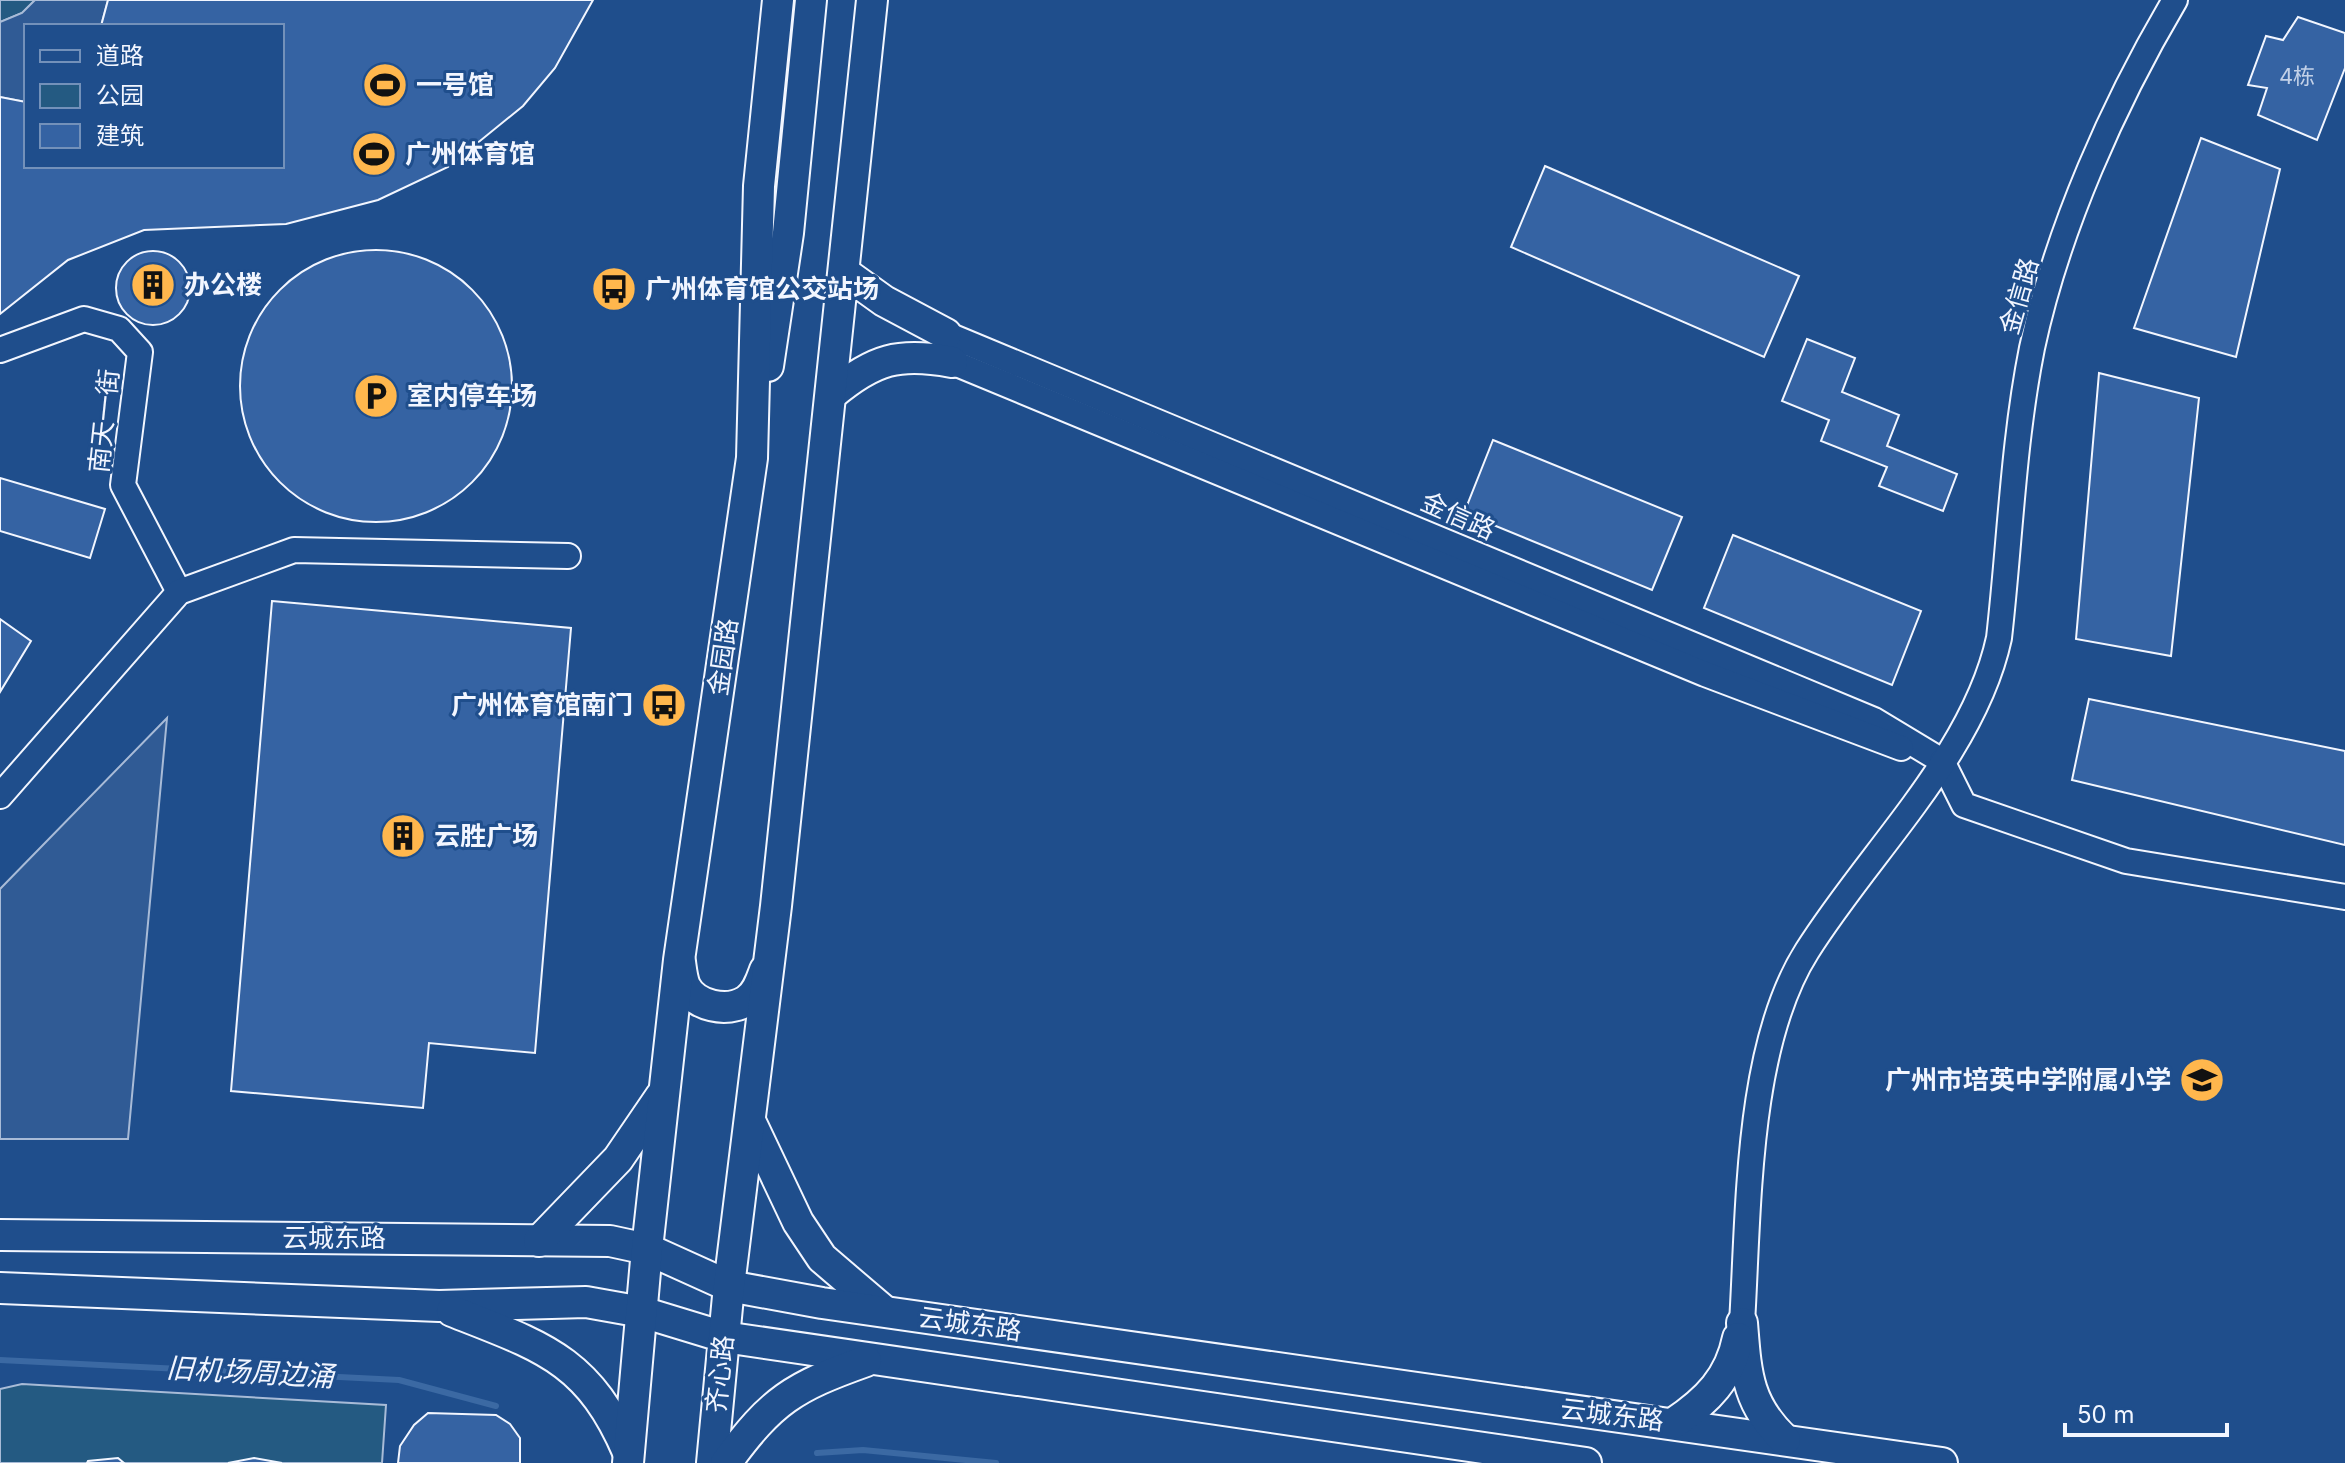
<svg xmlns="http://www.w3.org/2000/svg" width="2345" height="1463" font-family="Inter,'Noto Sans SC',sans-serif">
  <rect width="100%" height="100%" fill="#1f4e8c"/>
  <g fill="#245a82" stroke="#a8bbd7" stroke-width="2">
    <polygon points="0,0 35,0 22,13 0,22"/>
    <polygon points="22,1384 386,1405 382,1463 0,1463 0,1389"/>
  </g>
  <g fill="#305b95" stroke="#a8bbd7" stroke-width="2">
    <polygon points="35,0 108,0 101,26 26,26 26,102 0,97 0,22 22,13"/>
    <polygon points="167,718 128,1139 0,1139 0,889"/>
  </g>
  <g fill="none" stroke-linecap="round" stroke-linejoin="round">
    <g stroke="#3b69a3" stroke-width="6">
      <polyline points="0,1360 399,1380 496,1406"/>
      <polyline points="817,1453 863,1450 996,1463"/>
    </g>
  </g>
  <g fill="#3563a3" stroke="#f2f6ff" stroke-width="2">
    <polygon points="108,0 593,0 555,68 523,106 448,167 378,200 286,224 144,230 68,260 0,314 0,97 26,102 26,166 282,166 282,26 101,26"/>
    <polygon points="2298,17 2345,33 2345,68 2317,140 2258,115 2267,88 2248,85 2266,36 2283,40"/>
    <polygon points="2201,138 2280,169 2236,357 2134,328"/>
    <polygon points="1545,166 1799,276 1764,357 1511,247"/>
    <circle cx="376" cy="386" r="136"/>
    <circle cx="153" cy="288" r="37"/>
    <polygon points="1807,339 1855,358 1842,392 1899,415 1887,446 1957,474 1943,511 1879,486 1887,467 1821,441 1829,420 1782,401"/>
    <polygon points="2099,373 2199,398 2171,656 2076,639"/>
    <polygon points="1493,440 1682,517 1652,590 1464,513"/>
    <polygon points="0,478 105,509 90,558 0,531"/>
    <polygon points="1733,535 1921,611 1892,685 1704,608"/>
    <polygon points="272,601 571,628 535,1053 429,1043 423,1108 231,1091"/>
    <polygon points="0,619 31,641 0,692"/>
    <polygon points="2089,699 2345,751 2345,845 2072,780"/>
    <polygon points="428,1413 496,1415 510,1424 520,1438 520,1463 398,1463 400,1446 414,1425"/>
    <polygon points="118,1458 124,1463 87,1463 88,1461"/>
    <polygon points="254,1458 282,1463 228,1463"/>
  </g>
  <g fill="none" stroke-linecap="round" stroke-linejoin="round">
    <g stroke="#f2f6ff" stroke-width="28">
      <g id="minor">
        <polyline points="946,334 1874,720 1942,761"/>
        <polyline points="0,350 84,319 119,329 140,352 123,485 179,592"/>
        <polyline points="952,362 1705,674 1901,748"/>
        <polyline points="1942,761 1964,805 2126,861 2345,897"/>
        <polyline points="0,796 179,592 294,550 568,556"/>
        <path d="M 1742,1323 C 1749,1211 1746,1047 1807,951 C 1869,852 1974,754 1999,638 C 2010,542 2013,443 2032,348 C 2057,230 2114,103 2175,0"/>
      </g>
    </g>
    <g stroke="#f2f6ff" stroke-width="34">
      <g id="major">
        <polyline points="845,273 884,301 946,334"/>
        <polyline points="768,366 788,233 811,0"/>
        <path d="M 832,394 C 874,359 899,352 952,362"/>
        <path d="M 680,962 C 681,969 682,979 685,986 C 695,1006 727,1013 746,1001 C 757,994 761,981 765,970"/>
        <polyline points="751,1123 798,1222 822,1258 884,1311"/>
        <polyline points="0,1235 610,1241 647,1249 729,1286 822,1303 1942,1463"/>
        <polyline points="539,1241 618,1159 661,1096"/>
        <polyline points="0,1288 439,1306 586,1302 642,1312 724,1337 1586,1463"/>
        <path d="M 452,1311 C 540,1346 588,1358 628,1452"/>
        <path d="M 1742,1323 C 1746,1373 1747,1404 1785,1440"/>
        <path d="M 1674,1423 C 1707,1401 1730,1378 1738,1338"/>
        <polyline points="628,1463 647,1249 679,960 752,458 759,186 778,0"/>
        <polyline points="712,1463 729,1286 776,906 872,0"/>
        <path d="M 726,1463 C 772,1400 793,1387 866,1361"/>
      </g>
    </g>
    <use href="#minor" stroke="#1f4e8c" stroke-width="24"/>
    <use href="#major" stroke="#1f4e8c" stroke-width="30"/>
  </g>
  <defs>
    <g id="stadium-disc" transform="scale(2.3)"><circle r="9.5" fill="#ffb74d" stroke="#1f4e8c"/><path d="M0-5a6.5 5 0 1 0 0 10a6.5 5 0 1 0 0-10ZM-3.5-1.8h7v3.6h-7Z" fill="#111"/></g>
    <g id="building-disc" transform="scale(2.3)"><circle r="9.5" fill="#ffb74d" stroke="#1f4e8c"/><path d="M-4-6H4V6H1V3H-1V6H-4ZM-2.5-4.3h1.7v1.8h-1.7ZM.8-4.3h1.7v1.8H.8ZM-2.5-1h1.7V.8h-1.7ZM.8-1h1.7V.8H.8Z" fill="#111"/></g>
    <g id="bus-disc" transform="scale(2.3)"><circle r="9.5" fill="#ffb74d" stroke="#1f4e8c"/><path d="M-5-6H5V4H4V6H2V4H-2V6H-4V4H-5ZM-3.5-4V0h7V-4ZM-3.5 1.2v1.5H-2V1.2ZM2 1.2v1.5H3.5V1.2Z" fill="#111"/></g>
    <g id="parking-disc" transform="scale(2.3)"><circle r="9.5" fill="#ffb74d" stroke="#1f4e8c"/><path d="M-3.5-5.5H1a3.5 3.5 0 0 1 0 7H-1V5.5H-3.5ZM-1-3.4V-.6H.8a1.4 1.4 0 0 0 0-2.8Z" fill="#111"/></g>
    <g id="school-disc" transform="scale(2.3)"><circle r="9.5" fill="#ffb74d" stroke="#1f4e8c"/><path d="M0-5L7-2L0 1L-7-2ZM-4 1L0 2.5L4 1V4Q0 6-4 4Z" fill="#111"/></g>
  </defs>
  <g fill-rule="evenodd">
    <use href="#stadium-disc" x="385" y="85"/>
    <use href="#stadium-disc" x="374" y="154"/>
    <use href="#building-disc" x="153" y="285"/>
    <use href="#bus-disc" x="614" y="289"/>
    <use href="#parking-disc" x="376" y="396"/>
    <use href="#bus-disc" x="664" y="705"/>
    <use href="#building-disc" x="403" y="836"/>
    <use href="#school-disc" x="2202" y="1080"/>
  </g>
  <g text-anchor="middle" stroke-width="6" stroke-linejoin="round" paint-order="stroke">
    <g font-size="22" fill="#c3d1e8">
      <text x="2297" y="84">4栋</text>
    </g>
    <g font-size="26" font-weight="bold" fill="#f2f6ff" stroke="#1f4e8c" text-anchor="start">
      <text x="416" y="94">一号馆</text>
      <text x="405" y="163">广州体育馆</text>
      <text x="184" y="294">办公楼</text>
      <text x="645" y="298">广州体育馆公交站场</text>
      <text x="407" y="405">室内停车场</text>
      <text x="633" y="714" text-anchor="end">广州体育馆南门</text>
      <text x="434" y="845">云胜广场</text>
      <text x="2171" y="1089" text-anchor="end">广州市培英中学附属小学</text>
    </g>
    <g font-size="26" fill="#f2f6ff" stroke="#1f4e8c">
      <text transform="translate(2019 296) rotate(-74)" y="9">金信路</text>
      <text transform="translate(104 421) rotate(-84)" y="9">南天一街</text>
      <text transform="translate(1458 516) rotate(24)" y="9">金信路</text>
      <text transform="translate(723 657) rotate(-82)" y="9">金园路</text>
      <text x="334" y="1247">云城东路</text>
      <text transform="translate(970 1324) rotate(8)" y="9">云城东路</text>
      <text transform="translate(720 1374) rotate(-84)" y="9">齐心路</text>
      <text transform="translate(1612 1415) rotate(7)" y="9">云城东路</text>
    </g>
    <g font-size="28" font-style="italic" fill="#f2f6ff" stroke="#1f4e8c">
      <text transform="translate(250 1372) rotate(3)" y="10">旧机场周边涌</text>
    </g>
  </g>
  <rect x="24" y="24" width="260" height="144" fill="#1f4e8c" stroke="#7391ba" stroke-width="2"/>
  <rect x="40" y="50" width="40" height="12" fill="#1f4e8c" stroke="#7391ba" stroke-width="2"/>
  <text x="96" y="64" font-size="24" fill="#f2f6ff">道路</text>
  <rect x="40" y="84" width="40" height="24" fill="#245a82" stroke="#7391ba" stroke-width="2"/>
  <text x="96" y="104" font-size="24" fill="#f2f6ff">公园</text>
  <rect x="40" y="124" width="40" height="24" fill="#3563a3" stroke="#7391ba" stroke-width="2"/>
  <text x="96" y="144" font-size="24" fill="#f2f6ff">建筑</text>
  <path d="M2065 1423v12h162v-12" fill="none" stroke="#f2f6ff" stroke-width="4"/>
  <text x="2077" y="1423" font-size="24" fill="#f2f6ff" stroke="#1f4e8c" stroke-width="6" paint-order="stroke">50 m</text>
</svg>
